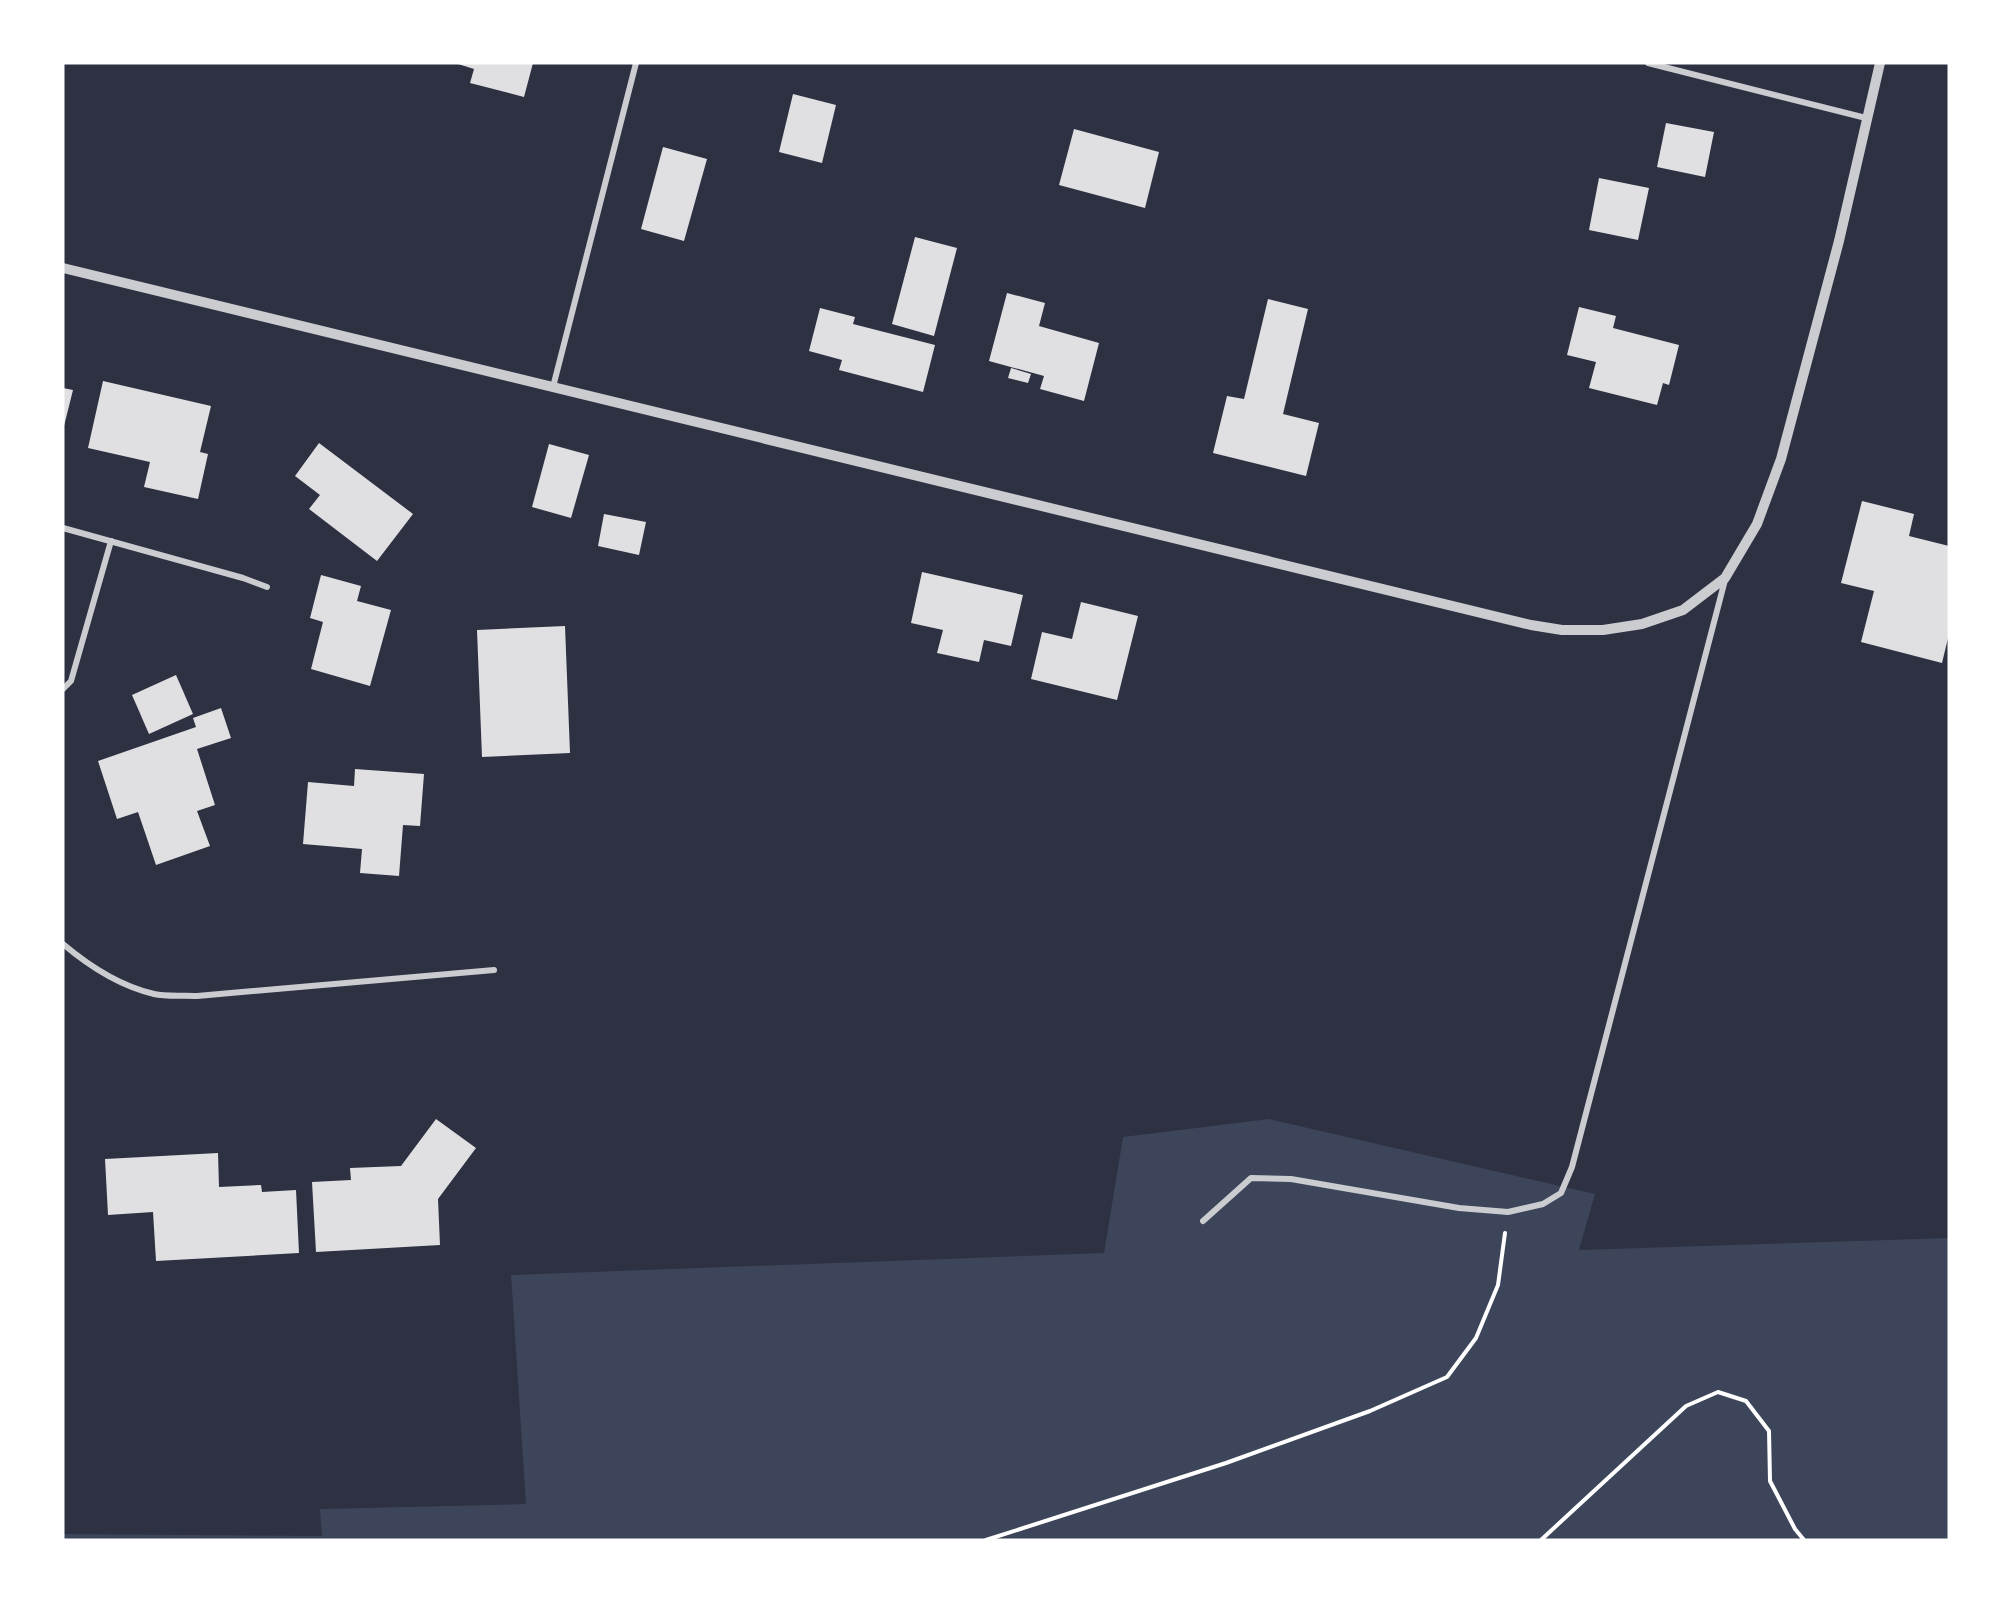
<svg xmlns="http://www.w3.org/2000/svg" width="2012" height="1603" font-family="'Libre Baskerville',serif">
  <rect width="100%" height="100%" fill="#2d3142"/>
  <polygon fill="#3c4559" points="1269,1119 1595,1194 1579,1250 1949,1238 1949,1540 63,1540 63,1534 322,1536 320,1509 526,1504 511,1275 1104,1253 1123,1137"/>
  <g fill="#e0e0e3">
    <polygon points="455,63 533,63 524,97 470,83 474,69"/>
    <polygon points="793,94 836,105 822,163 779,152"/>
    <polygon points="1666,123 1714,132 1705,177 1657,167"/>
    <polygon points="1074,129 1159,152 1145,208 1059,185"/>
    <polygon points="663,147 707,159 684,241 641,229"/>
    <polygon points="1599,178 1649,188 1638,240 1589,230"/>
    <polygon points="915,237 957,248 934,336 892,324"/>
    <polygon points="1007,293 1045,303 1039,326 1099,343 1084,401 1040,389 1044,376 989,361"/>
    <polygon points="1268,299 1308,309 1283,414 1319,423 1306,476 1213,453 1227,396 1244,399"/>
    <polygon points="1579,307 1616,316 1613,328 1679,345 1669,385 1663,383 1657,405 1589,388 1596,362 1567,355"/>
    <polygon points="820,308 855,317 853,324 935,345 923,392 839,370 842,360 809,351"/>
    <polygon points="1011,368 1031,374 1028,383 1008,378"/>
    <polygon points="103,381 211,406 200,452 208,454 198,499 144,487 150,462 88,448"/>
    <polygon points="63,388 73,390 64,426 63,426"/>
    <polygon points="319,443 413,514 377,561 309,509 320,495 295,476"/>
    <polygon points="549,444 589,455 571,518 532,507"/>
    <polygon points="1862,501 1914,514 1909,536 1949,546 1949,634 1942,663 1861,642 1874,591 1841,583"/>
    <polygon points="604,514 646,522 639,555 598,546"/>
    <polygon points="922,572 1023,595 1011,646 984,640 979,662 937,653 943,630 911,623"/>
    <polygon points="321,575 361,586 357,601 391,610 370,686 311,669 323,622 310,618"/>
    <polygon points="1081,602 1138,616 1117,700 1031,679 1042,632 1072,639"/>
    <polygon points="565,626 570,753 482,757 477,630"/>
    <polygon points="176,675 193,714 149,734 132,695"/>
    <polygon points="221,708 231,738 197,749 215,805 197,811 210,846 156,865 138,812 117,819 98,761 196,727 193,718"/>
    <polygon points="355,769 424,774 420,826 403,825 399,876 360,873 362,849 303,844 308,782 354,786"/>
    <polygon points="436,1119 476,1148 438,1199 440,1245 316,1252 312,1182 351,1180 350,1168 401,1166"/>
    <polygon points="218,1153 219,1187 261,1185 262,1192 296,1190 299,1253 156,1261 153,1212 108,1215 105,1159"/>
  </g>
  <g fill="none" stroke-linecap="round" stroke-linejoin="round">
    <g stroke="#fff" stroke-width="4">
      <polyline points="986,1540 1226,1463 1370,1411 1447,1377 1476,1338 1498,1285 1505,1233"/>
      <polyline points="1541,1540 1686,1406 1718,1392 1746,1401 1769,1431 1770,1481 1795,1529 1804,1540"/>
    </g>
    <g stroke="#caccd0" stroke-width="6">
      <polyline points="1648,63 1866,118"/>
      <polyline points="553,387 636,63"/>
      <polyline points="63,528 243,578 267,587"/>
      <polyline points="63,689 71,681 111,541"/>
      <path d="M 63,944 C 89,966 120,986 154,994 C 167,997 183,995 197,996 L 494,970"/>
      <polyline points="1203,1221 1251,1178 1291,1179 1459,1208 1508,1212 1543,1204 1561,1193 1572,1167 1725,580"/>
    </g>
    <polyline stroke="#caccd0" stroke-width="10" points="63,268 1531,625 1562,630 1603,630 1642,624 1683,610 1725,578 1757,524 1781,459 1839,241 1880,63"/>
  </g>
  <rect width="2012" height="1603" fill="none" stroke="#ffffff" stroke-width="129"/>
</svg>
